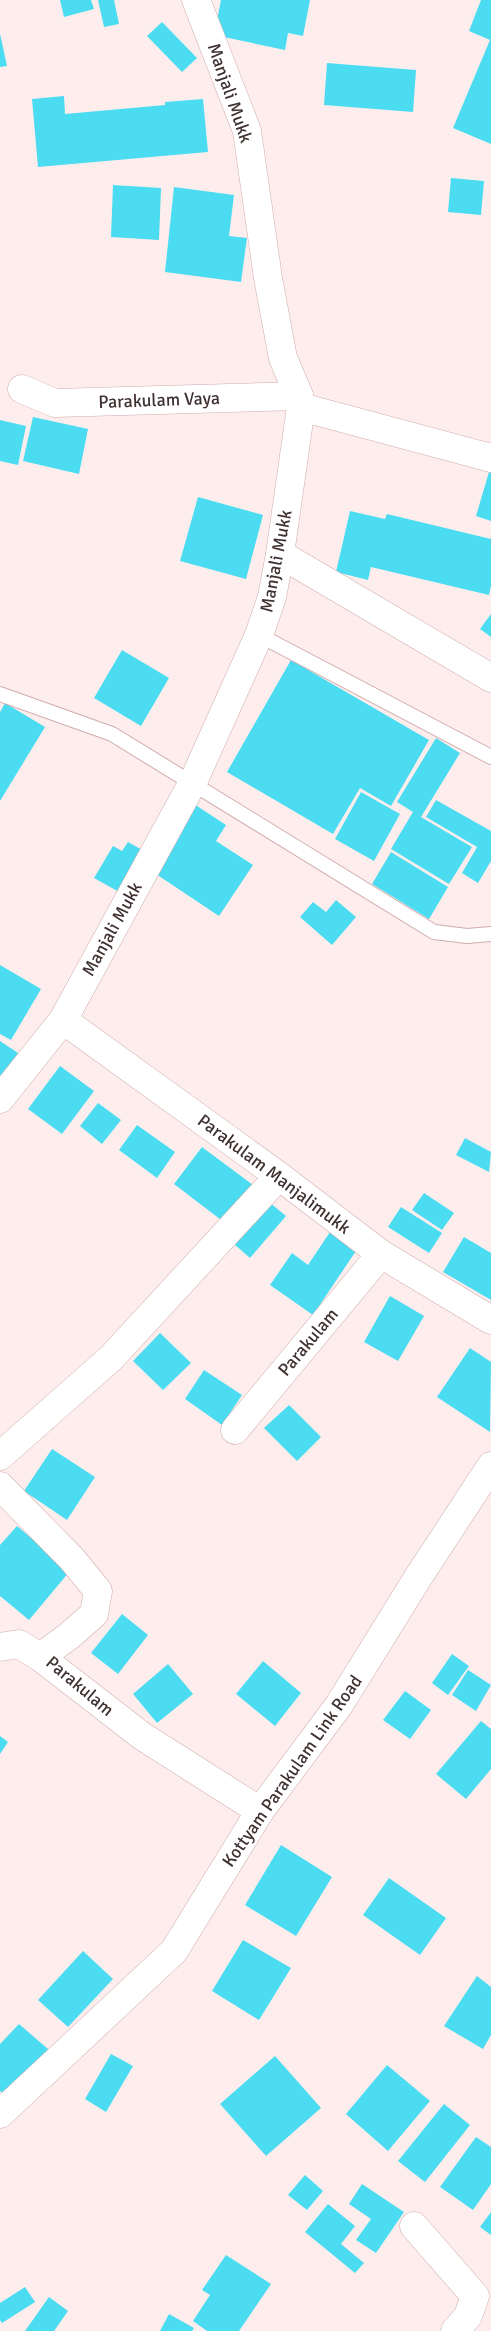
<svg xmlns="http://www.w3.org/2000/svg" width="491" height="2331" font-family="Signika,sans-serif">
  <rect width="100%" height="100%" fill="#fdeeed"/>
  <g fill="#4bdcf2">
    <polygon points="60,0 91,0 94,9 64,17"/>
    <polygon points="98,0 114,0 119,24 104,27"/>
    <polygon points="221,0 310,0 303,36 288,33 285,50 214,35"/>
    <polygon points="481,0 491,0 491,144 453,128 490,40 469,31"/>
    <polygon points="162,22 197,58 182,72 147,36"/>
    <polygon points="0,34 7,66 0,67"/>
    <polygon points="327,63 416,70 413,112 324,105"/>
    <polygon points="64,96 65,114 165,105 165,102 203,99 208,152 38,167 32,99"/>
    <polygon points="451,178 484,181 481,215 448,212"/>
    <polygon points="113,185 161,188 159,240 111,237"/>
    <polygon points="174,187 234,195 229,236 247,238 241,282 165,272"/>
    <polygon points="33,417 88,429 79,474 23,461"/>
    <polygon points="0,420 26,426 18,465 0,461"/>
    <polygon points="489,472 491,473 491,521 476,516"/>
    <polygon points="198,497 263,515 246,579 180,561"/>
    <polygon points="350,511 385,519 387,514 491,539 491,586 489,595 371,567 368,580 336,572"/>
    <polygon points="491,614 491,637 480,629"/>
    <polygon points="122,650 169,678 141,726 94,698"/>
    <polygon points="291,660 429,740 391,806 360,788 333,834 227,772"/>
    <polygon points="5,703 45,727 0,801 0,712"/>
    <polygon points="436,738 460,753 421,817 472,847 449,884 391,849 413,812 397,802"/>
    <polygon points="361,792 400,814 374,861 335,839"/>
    <polygon points="436,800 491,831 491,861 478,883 462,873 477,847 426,817"/>
    <polygon points="194,804 226,825 216,841 253,865 219,916 150,870"/>
    <polygon points="128,842 144,851 121,893 94,878 113,846 122,851"/>
    <polygon points="391,852 448,887 429,919 372,884"/>
    <polygon points="336,900 356,917 332,945 300,917 313,902 326,912"/>
    <polygon points="0,965 41,989 11,1040 0,1034"/>
    <polygon points="0,1041 18,1053 0,1080"/>
    <polygon points="60,1066 94,1091 62,1134 28,1109"/>
    <polygon points="98,1103 121,1120 102,1144 80,1126"/>
    <polygon points="137,1125 175,1152 157,1178 119,1150"/>
    <polygon points="465,1138 491,1152 489,1172 456,1155"/>
    <polygon points="202,1147 257,1188 229,1226 174,1184"/>
    <polygon points="424,1193 454,1213 442,1230 412,1210"/>
    <polygon points="269,1202 286,1216 250,1258 234,1244"/>
    <polygon points="401,1207 442,1233 429,1253 388,1227"/>
    <polygon points="336,1223 362,1242 313,1315 270,1285 292,1253 308,1265"/>
    <polygon points="464,1237 491,1253 491,1300 443,1272"/>
    <polygon points="390,1296 424,1316 398,1361 364,1342"/>
    <polygon points="160,1333 191,1363 163,1390 133,1361"/>
    <polygon points="470,1348 491,1362 490,1432 437,1397"/>
    <polygon points="204,1370 242,1395 222,1425 185,1399"/>
    <polygon points="289,1405 321,1437 297,1461 264,1428"/>
    <polygon points="52,1449 95,1477 67,1520 24,1491"/>
    <polygon points="17,1526 70,1571 29,1620 0,1596 0,1545"/>
    <polygon points="122,1614 148,1635 118,1674 91,1653"/>
    <polygon points="452,1654 469,1666 448,1695 432,1683"/>
    <polygon points="263,1661 301,1693 275,1726 236,1694"/>
    <polygon points="168,1664 193,1694 157,1723 133,1694"/>
    <polygon points="468,1670 491,1685 476,1711 452,1695"/>
    <polygon points="405,1691 431,1710 410,1739 383,1720"/>
    <polygon points="481,1721 491,1729 491,1769 466,1799 436,1774"/>
    <polygon points="0,1736 8,1742 0,1754"/>
    <polygon points="281,1845 332,1877 296,1936 245,1905"/>
    <polygon points="389,1878 446,1918 420,1955 363,1915"/>
    <polygon points="243,1940 291,1968 259,2020 212,1991"/>
    <polygon points="83,1951 113,1979 68,2027 38,2000"/>
    <polygon points="477,1976 491,1987 491,2035 483,2049 444,2026"/>
    <polygon points="19,2024 56,2056 14,2104 0,2091 0,2044"/>
    <polygon points="111,2054 133,2066 106,2112 85,2099"/>
    <polygon points="275,2056 321,2108 266,2156 220,2104"/>
    <polygon points="387,2065 430,2101 388,2151 346,2114"/>
    <polygon points="444,2104 470,2125 425,2182 398,2161"/>
    <polygon points="476,2137 491,2147 491,2184 473,2210 440,2187"/>
    <polygon points="305,2175 323,2191 307,2210 288,2195"/>
    <polygon points="362,2184 404,2212 376,2253 356,2240 371,2219 349,2204"/>
    <polygon points="328,2204 355,2226 341,2244 364,2263 355,2273 305,2232"/>
    <polygon points="491,2212 491,2235 480,2227"/>
    <polygon points="226,2255 271,2284 239,2331 207,2331 193,2321 210,2295 202,2290"/>
    <polygon points="25,2287 35,2302 2,2323 0,2320 0,2303"/>
    <polygon points="49,2297 68,2311 54,2331 25,2331"/>
    <polygon points="169,2314 194,2328 192,2331 160,2331"/>
  </g>
  <g fill="none" stroke-linecap="round" stroke-linejoin="round">
    <g stroke="#d0acab" stroke-width="16">
      <g id="service">
        <polyline points="259,635 491,757"/>
        <polyline points="0,694 112,734 434,932 467,936 491,934"/>
      </g>
    </g>
    <g stroke="#d0acab" stroke-width="29">
      <g id="minor">
        <polyline points="22,389 55,403 299,396"/>
        <polyline points="301,407 491,458"/>
        <polyline points="280,554 491,678"/>
        <polyline points="63,1020 279,1176 381,1254 491,1320"/>
        <polyline points="235,1430 381,1254"/>
        <polyline points="0,1456 111,1358 279,1176"/>
        <polyline points="0,1486 72,1559 98,1591 94,1614 69,1636 40,1657 142,1736 260,1811"/>
        <polyline points="0,1647 19,1644 40,1657"/>
        <polyline points="0,2114 174,1951 260,1811 339,1705 419,1576 491,1466"/>
        <polyline points="414,2226 475,2296 468,2316 455,2331"/>
      </g>
    </g>
    <g stroke="#d0acab" stroke-width="29">
      <polyline id="tertiary" points="0,1099 63,1020 193,782 259,635 272,597 280,554 301,407 299,396 283,358 268,278 247,131 196,0"/>
    </g>
    <use href="#service" stroke="#fff" stroke-width="14"/>
    <use href="#minor" stroke="#fff" stroke-width="28"/>
    <use href="#tertiary" stroke="#fff" stroke-width="28"/>
  </g>
  <g text-anchor="middle" stroke-width="5" stroke-linejoin="round" paint-order="stroke">
    <g font-size="18" fill="#403232" stroke="#fff">
      <text transform="translate(230 93) rotate(71)" y="6">Manjali Mukk</text>
      <text transform="translate(159 400) rotate(-2)" y="6">Parakulam Vaya</text>
      <text transform="translate(276 561) rotate(-79)" y="6">Manjali Mukk</text>
      <text transform="translate(112 929) rotate(-61)" y="6">Manjali Mukk</text>
      <text transform="translate(274 1174) rotate(37)" y="6">Parakulam Manjalimukk</text>
      <text transform="translate(308 1342) rotate(-50)" y="6">Parakulam</text>
      <text transform="translate(80 1686) rotate(40)" y="6">Parakulam</text>
      <text transform="translate(292 1771) rotate(-55)" y="6">Kottyam Parakulam Link Road</text>
    </g>
  </g>
</svg>
